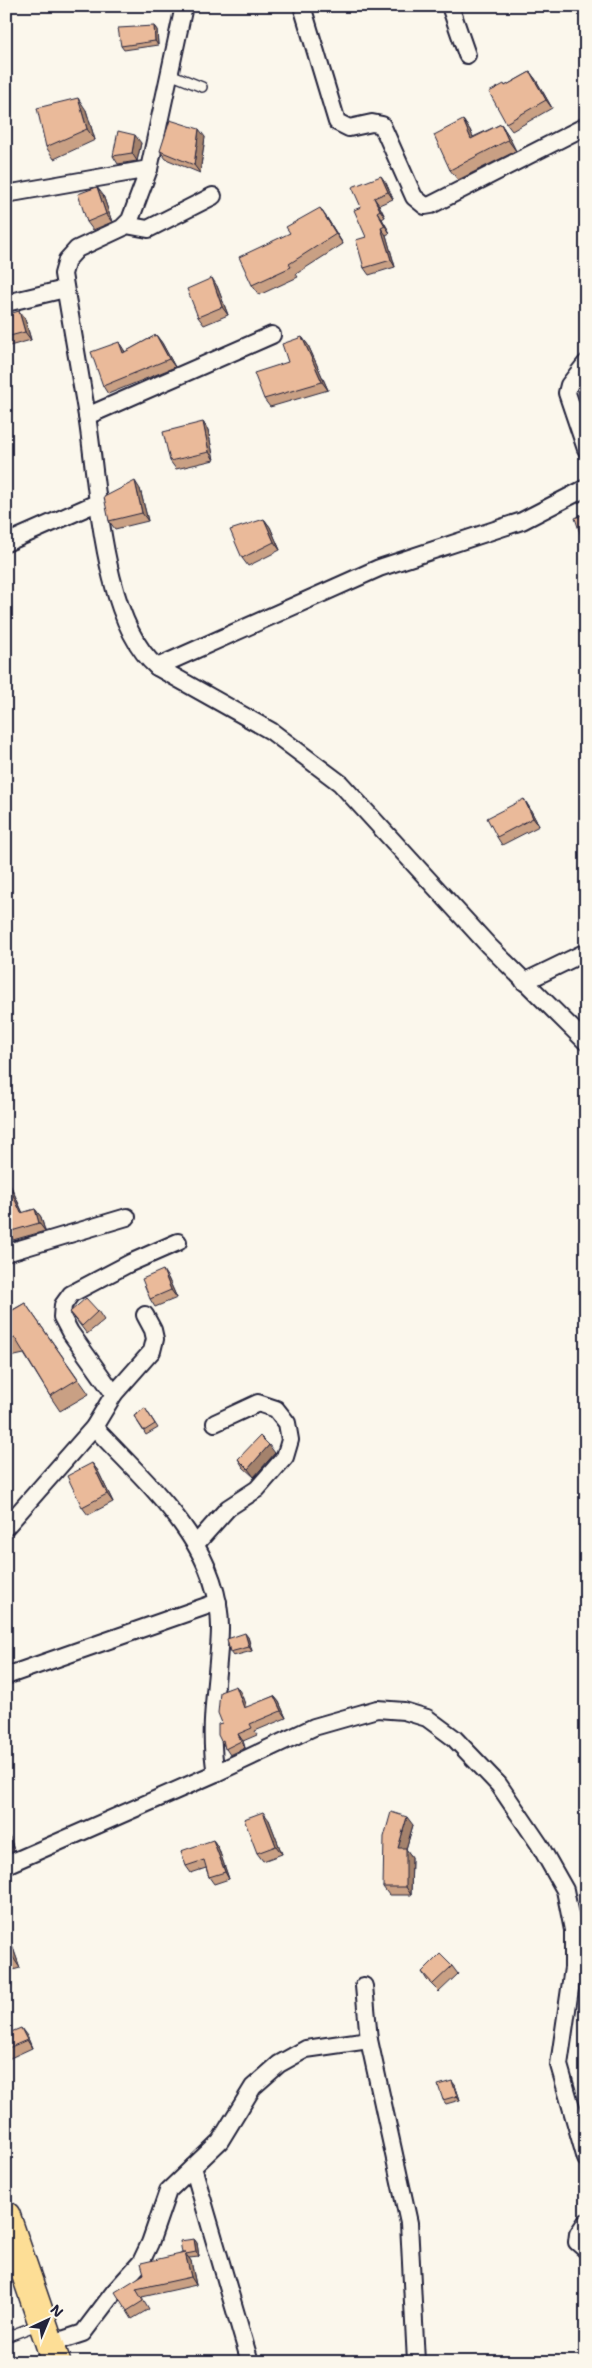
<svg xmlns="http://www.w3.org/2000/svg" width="592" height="2368" font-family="'Shantell Sans',sans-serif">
  <rect width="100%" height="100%" fill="#fbf7ec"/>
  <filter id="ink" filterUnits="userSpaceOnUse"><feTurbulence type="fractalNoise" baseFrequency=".02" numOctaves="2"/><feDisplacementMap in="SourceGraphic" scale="10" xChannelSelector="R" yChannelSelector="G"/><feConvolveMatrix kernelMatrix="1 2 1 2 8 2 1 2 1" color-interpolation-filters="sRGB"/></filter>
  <g filter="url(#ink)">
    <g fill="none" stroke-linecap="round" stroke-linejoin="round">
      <g stroke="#22223b" stroke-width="12">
        <g id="service">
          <polyline points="170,74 202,87"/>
          <polyline points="6,2337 40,2324"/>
        </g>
      </g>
      <g stroke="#22223b" stroke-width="20">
        <g id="minor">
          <path d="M 184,6 L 149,169 L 130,220 L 122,228 L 77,249 L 67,260 L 63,274 C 71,321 79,368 87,416 C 98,484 102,621 157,667 L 271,731 L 340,783 L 489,946 L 586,1042"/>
          <polyline points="302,6 337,122 349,128 372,123 382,125 414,197 425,206 431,205 586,126"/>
          <polyline points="450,6 467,55"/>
          <polyline points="6,194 149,169"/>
          <polyline points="126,225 148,229 213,196"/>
          <polyline points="6,303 65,289"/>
          <polyline points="586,363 569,385 567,393 586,449"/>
          <polyline points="87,416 272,335"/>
          <polyline points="6,543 99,502"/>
          <polyline points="157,667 379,568 522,521 586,488"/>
          <polyline points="524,982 586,952"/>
          <polyline points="6,1253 127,1217"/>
          <polyline points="114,1394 70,1332 62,1317 63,1305 71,1294 130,1263 178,1242"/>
          <path d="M 94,1427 C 147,1484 221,1545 220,1629 C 219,1677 207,1726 216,1773"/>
          <polyline points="6,1527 94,1427 114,1394 152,1351 155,1339 153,1330 145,1315"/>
          <polyline points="196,1544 228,1508 257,1489 285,1457 290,1440 287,1423 276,1409 258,1403 215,1423"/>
          <polyline points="6,1676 218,1602"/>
          <polyline points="6,1865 216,1773 314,1727 377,1709 404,1711 427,1718 454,1738 499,1785 539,1844 565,1890 573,1930 586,1947"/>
          <polyline points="573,1930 573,1968 559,2065 586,2159"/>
          <polyline points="369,2040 409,2223 416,2362"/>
          <polyline points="193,2167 250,2362"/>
          <polyline points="586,2222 578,2234 577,2242 586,2250"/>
          <polyline points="50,2344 83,2333 114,2292 141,2262 150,2243 168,2191 220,2141 253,2087 279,2064 306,2049 369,2040 364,1986"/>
        </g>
      </g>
      <g stroke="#22223b" stroke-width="31">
        <polyline id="trunk" points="6,2216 56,2362"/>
      </g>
      <use href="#service" stroke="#fbf7ec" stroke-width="9"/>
      <use href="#minor" stroke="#fbf7ec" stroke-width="16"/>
      <use href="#trunk" stroke="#fdde96" stroke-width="28"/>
    </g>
    <g fill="#c9a084" stroke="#22223b">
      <polygon points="311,6 321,6 313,9"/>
      <polygon points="154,26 157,30 158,45 124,50 121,46"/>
      <polygon points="530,72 536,80 552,108 512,131 506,123 505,86"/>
      <polygon points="86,110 95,140 54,159 46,147"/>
      <polygon points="463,120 470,130 473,137 501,124 508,135 516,151 458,180 450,170"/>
      <polygon points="205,137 200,173 166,159 160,151"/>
      <polygon points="141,143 137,161 118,164 113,156"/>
      <polygon points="386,183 393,199 379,205 385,217 382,219 390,233 386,235 395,267 369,275 364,268 366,237 361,207"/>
      <polygon points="103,195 112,222 93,230 87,222"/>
      <polygon points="327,218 343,244 296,274 298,277 259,295 252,285 290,233"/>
      <polygon points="217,286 228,315 204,325 198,317"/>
      <polygon points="6,315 25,319 31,340 6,347"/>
      <polygon points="156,335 162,343 175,367 108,394 103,386 124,350 125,352"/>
      <polygon points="302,337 308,345 328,390 270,407 264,399 288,362"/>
      <polygon points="203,422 208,430 214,460 176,469 170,461"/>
      <polygon points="140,489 148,521 115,529 109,521"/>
      <polygon points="586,513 586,543 585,543 582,539"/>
      <polygon points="264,519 270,527 280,550 248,566 242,558"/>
      <polygon points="524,799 529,807 539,826 502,845 497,837"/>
      <polygon points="6,1178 9,1182 23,1213 35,1209 41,1217 45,1231 13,1240 8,1232 6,1227"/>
      <polygon points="168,1278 177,1298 155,1307 150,1299"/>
      <polygon points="25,1303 89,1394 60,1411 50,1396 24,1354 6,1358 6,1307 9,1312"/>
      <polygon points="98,1311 104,1320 87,1334 70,1312"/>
      <polygon points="145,1408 158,1428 146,1435 134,1416"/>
      <polygon points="275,1453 254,1477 243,1467 238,1459"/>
      <polygon points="92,1463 98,1471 113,1502 88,1515 82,1507"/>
      <polygon points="248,1637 252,1651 233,1656 230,1652"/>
      <polygon points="241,1693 246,1708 274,1696 279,1702 286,1718 255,1731 257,1735 243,1741 245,1748 230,1755 221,1741 222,1723"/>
      <polygon points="269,1820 282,1854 263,1861 257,1853"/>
      <polygon points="413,1825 406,1849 412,1857 411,1895 389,1895 383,1887"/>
      <polygon points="6,1832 10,1837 14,1851 6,1853"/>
      <polygon points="213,1840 218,1847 229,1879 214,1884 209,1877 206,1868 191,1873 186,1866"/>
      <polygon points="6,1938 13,1948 20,1968 6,1972"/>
      <polygon points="452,1966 458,1974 439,1992 427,1980 422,1972"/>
      <polygon points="6,2034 27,2036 32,2048 6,2060"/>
      <polygon points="455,2085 460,2100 446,2104 443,2100"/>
      <polygon points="194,2239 197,2243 199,2257 189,2258 191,2261 196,2285 142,2297 149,2309 132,2319 127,2311 144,2274 182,2253"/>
    </g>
    <g fill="#a4826c" stroke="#22223b">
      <polygon points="154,26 157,30 158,45 155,41"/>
      <polygon points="530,72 536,80 552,108 546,100"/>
      <polygon points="78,98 86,110 95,140 87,129"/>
      <polygon points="463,120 470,130 478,149 471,139"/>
      <polygon points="501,124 508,135 516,151 508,140"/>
      <polygon points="199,129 205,137 200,173 194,165"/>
      <polygon points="135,135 141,143 137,161 132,153"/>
      <polygon points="381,176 386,183 393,199 388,192"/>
      <polygon points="97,187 103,195 112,222 106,214"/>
      <polygon points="374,198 379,205 385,217 380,210"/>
      <polygon points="320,208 327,218 343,244 336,234"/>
      <polygon points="377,212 382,219 390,233 385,226"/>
      <polygon points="381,228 386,235 395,267 391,260"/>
      <polygon points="212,278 217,286 228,315 222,307"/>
      <polygon points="19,311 25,319 31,340 25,332"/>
      <polygon points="156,335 162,343 175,367 169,359"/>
      <polygon points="302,337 308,345 328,390 322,382"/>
      <polygon points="119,342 124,350 128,361 123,353"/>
      <polygon points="203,422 208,430 214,460 209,452"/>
      <polygon points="135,481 140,489 148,521 142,513"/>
      <polygon points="264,519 270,527 280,550 274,542"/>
      <polygon points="524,799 529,807 539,826 533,818"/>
      <polygon points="6,1178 9,1182 26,1221 21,1213 6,1180"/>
      <polygon points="35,1209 41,1217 45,1231 39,1223"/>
      <polygon points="163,1270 168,1278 177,1298 171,1290"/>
      <polygon points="269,1445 275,1453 254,1477 248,1469"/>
      <polygon points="92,1463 98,1471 113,1502 107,1494"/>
      <polygon points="245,1633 248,1637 252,1651 249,1647"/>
      <polygon points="236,1686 241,1693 249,1715 244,1708"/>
      <polygon points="274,1696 279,1702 286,1718 281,1711"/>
      <polygon points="238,1734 243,1741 245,1748 241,1741"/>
      <polygon points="263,1812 269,1820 282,1854 276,1846"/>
      <polygon points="407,1817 413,1825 406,1849 412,1857 411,1895 406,1887 398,1848"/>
      <polygon points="6,1832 10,1837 14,1851 8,1843 6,1836"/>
      <polygon points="213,1840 218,1847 229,1879 225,1872"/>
      <polygon points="6,1938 13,1948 20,1968 12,1956"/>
      <polygon points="21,2028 27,2036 32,2048 27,2040"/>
      <polygon points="452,2081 455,2085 460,2100 457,2096"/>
      <polygon points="194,2239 197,2243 199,2257 196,2252"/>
      <polygon points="185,2253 191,2261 196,2285 191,2277"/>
    </g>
    <g fill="#eaba9a" stroke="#22223b">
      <polygon points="154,26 155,41 121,46 118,28"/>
      <polygon points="530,72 546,100 506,123 489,92 504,84 505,86"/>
      <polygon points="78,98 87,129 46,147 37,108"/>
      <polygon points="170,120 199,129 194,165 160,151"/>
      <polygon points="463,120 471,139 501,124 508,140 450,170 434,135"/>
      <polygon points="118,131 135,135 132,153 113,156"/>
      <polygon points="381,176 388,192 374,198 380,210 377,212 385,226 381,228 391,260 364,268 356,240 366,237 354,210 361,207 352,187"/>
      <polygon points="97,187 106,214 87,222 78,194"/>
      <polygon points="320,208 336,234 289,264 291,267 252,285 239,257 290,233 286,227"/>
      <polygon points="212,278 222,307 198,317 187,289"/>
      <polygon points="19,311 25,332 6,337 6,315"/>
      <polygon points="156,335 169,359 103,386 91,352 119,342 123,353"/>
      <polygon points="302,337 322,382 264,399 254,373 288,362 282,344"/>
      <polygon points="203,422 209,452 170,461 163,432"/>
      <polygon points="135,481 142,513 109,521 104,497"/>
      <polygon points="586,513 586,538 582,539 575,518"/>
      <polygon points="264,519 274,542 242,558 230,530"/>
      <polygon points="524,799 533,818 497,837 487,818"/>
      <polygon points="6,1180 21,1213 35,1209 39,1223 8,1232 6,1227"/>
      <polygon points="163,1270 171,1290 150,1299 142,1279"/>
      <polygon points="86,1298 98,1311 82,1326 70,1312"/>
      <polygon points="25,1303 78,1379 50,1396 15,1338 6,1341 6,1310 8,1313"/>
      <polygon points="145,1408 155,1424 144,1431 134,1416"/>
      <polygon points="260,1436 269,1445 248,1469 238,1459"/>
      <polygon points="92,1463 107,1494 82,1507 67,1476"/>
      <polygon points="245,1633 249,1647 230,1652 227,1639"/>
      <polygon points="236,1686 244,1708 274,1696 281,1711 250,1724 252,1728 238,1734 241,1741 225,1749 223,1740 221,1741 218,1735 218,1724 222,1723 218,1713 220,1692"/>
      <polygon points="263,1812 276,1846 257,1853 244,1819"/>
      <polygon points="391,1812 407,1817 398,1848 406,1848 406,1887 383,1887 384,1837"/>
      <polygon points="213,1840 225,1872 209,1877 204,1860 186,1866 181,1851"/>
      <polygon points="6,1939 12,1956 6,1958"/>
      <polygon points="440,1954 452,1966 433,1984 422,1972"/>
      <polygon points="21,2028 27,2040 6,2049 6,2034"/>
      <polygon points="452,2081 457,2096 443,2100 438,2085"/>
      <polygon points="194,2239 196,2252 186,2254 185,2253 182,2253 180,2241"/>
      <polygon points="185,2253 191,2277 136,2289 143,2301 127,2311 115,2292 144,2274 141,2263"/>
    </g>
  </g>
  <rect width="592" height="2368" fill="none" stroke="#fbf7ec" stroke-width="25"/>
  <rect x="12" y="12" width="567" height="2343" fill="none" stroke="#22223b" stroke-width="2" filter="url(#ink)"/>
  <g transform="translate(48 2320) rotate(44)" stroke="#fbf7ec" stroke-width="4" paint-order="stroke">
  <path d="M0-4L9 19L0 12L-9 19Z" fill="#22223b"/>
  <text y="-8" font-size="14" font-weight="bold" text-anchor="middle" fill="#22223b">N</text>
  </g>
</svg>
